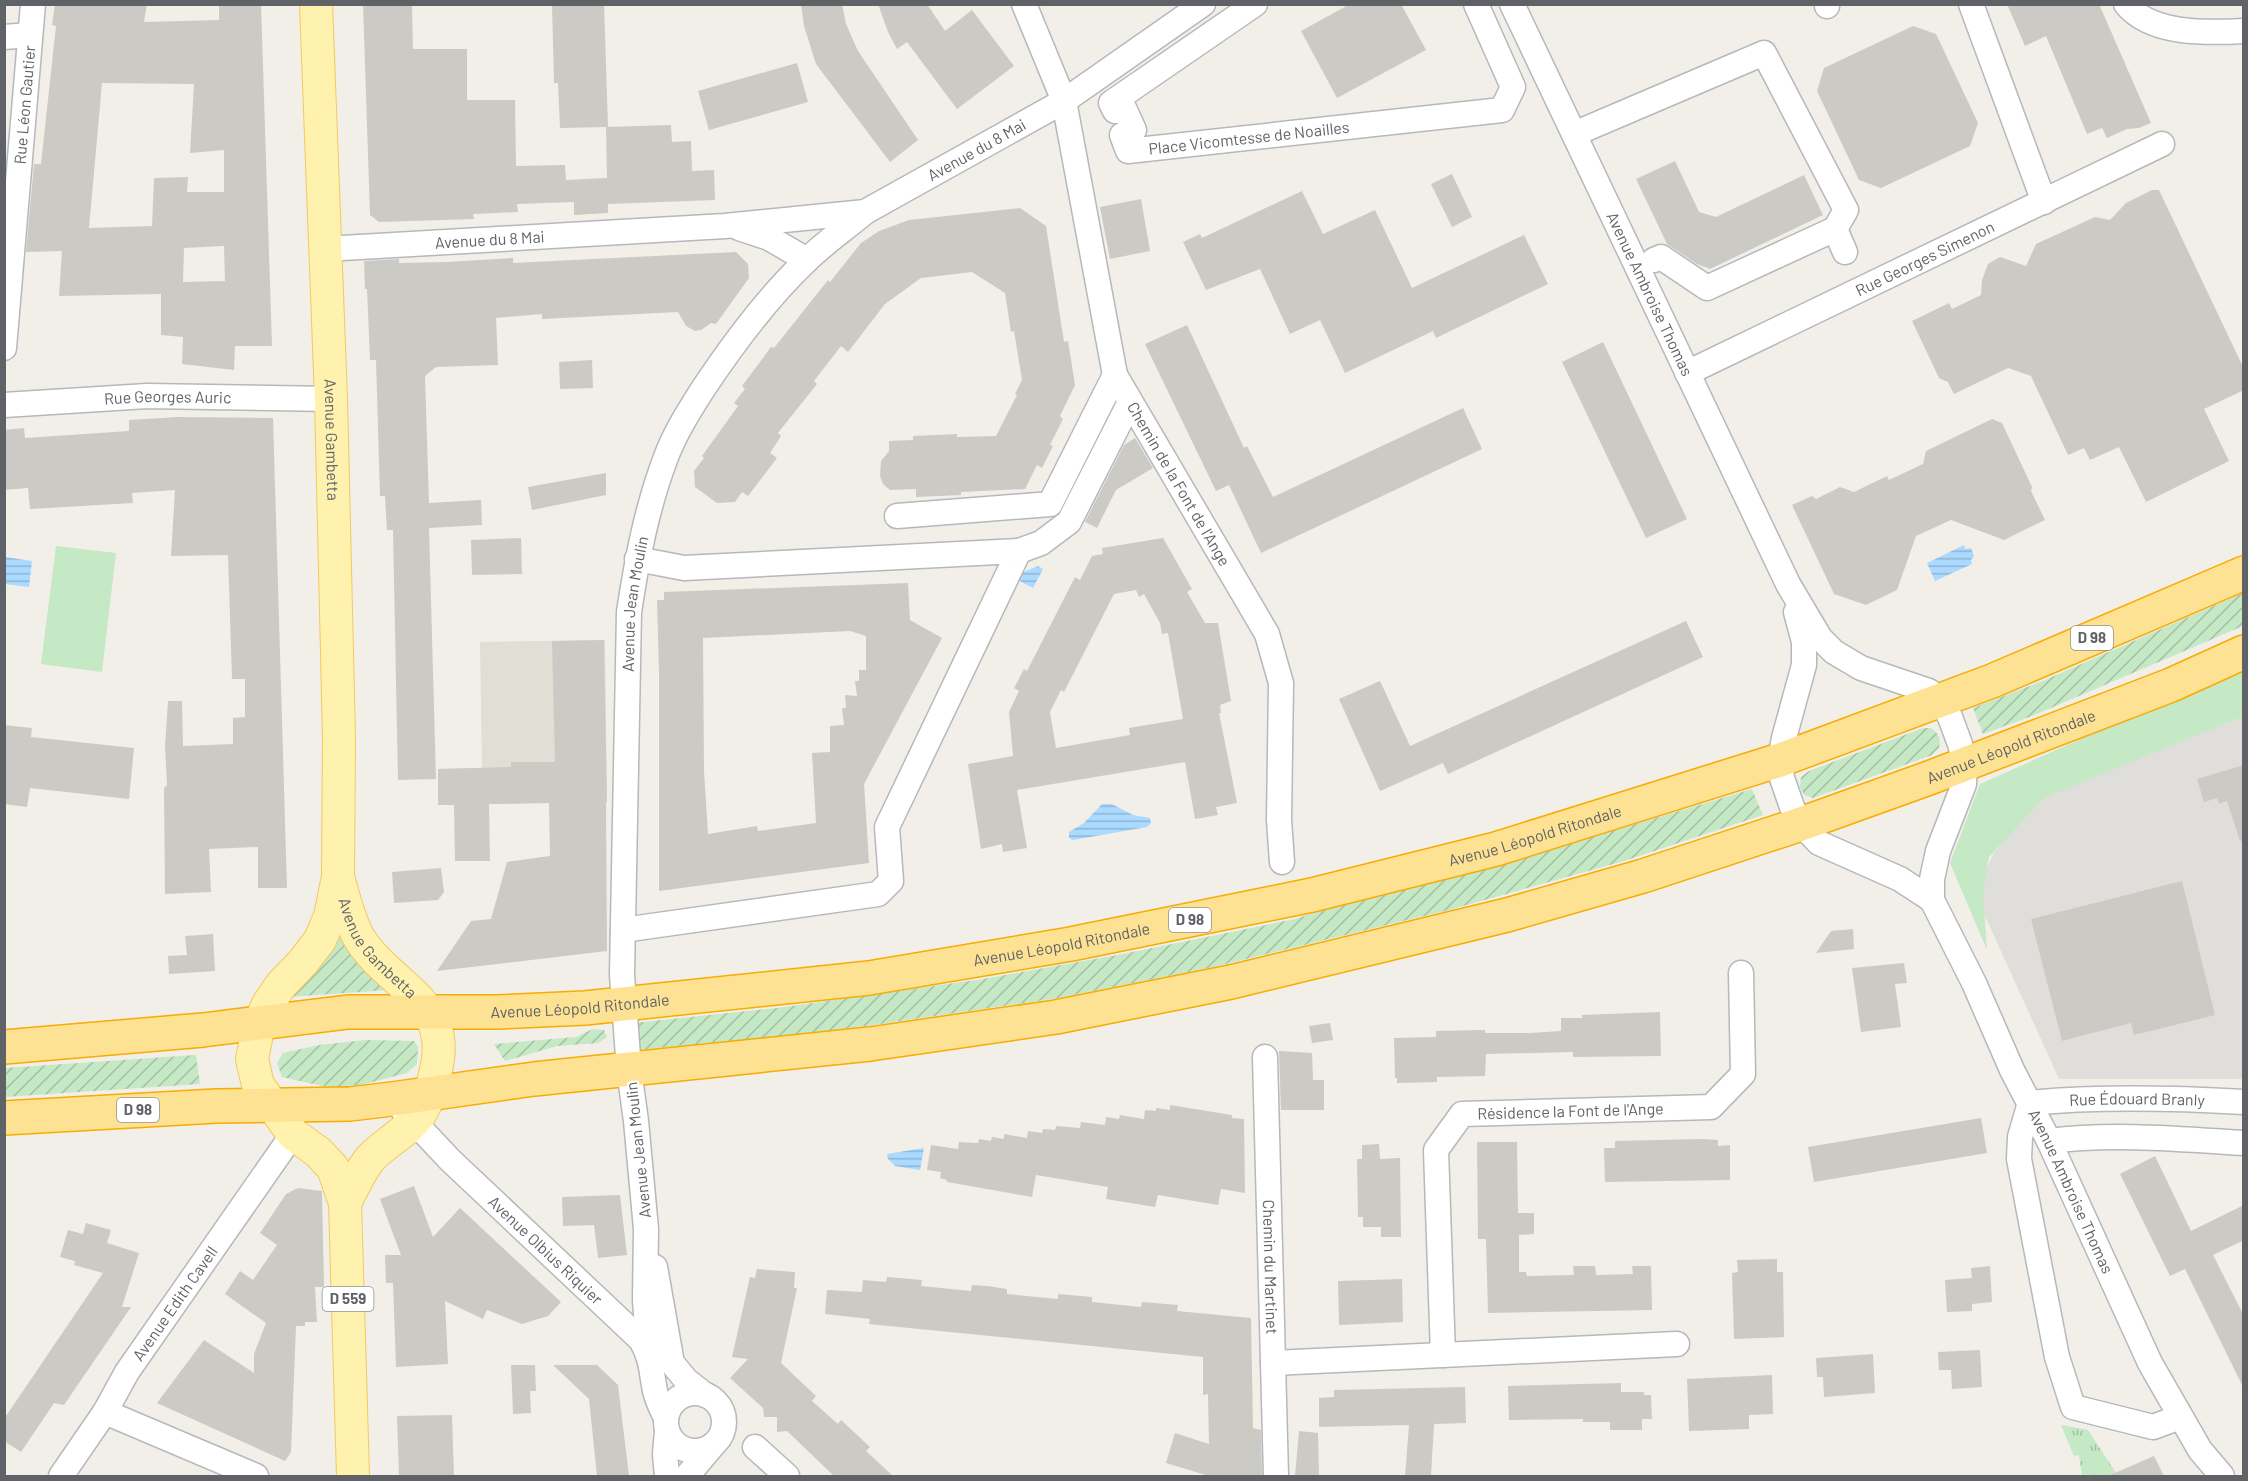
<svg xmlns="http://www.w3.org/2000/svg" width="2248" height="1481" font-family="Barlow,sans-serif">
  <defs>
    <pattern id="park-tufts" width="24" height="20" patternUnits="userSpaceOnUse" patternTransform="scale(1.5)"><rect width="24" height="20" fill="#c5e8c5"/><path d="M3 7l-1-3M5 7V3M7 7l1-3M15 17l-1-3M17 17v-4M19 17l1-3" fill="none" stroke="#a3c0a4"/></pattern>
    <pattern id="garden-furrows" width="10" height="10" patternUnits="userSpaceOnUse" patternTransform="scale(1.5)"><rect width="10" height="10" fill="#c5e8c5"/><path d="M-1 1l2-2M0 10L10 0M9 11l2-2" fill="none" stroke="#a3c0a4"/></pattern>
    <pattern id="water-rules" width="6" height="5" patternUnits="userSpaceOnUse" patternTransform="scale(1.5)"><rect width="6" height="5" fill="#aadaff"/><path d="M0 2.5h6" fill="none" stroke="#8eb4d2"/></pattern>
  </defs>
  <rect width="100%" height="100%" fill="#f1efe8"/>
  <polygon fill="#e0deda" points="2243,711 2243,1079 2059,1079 1976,896 1993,854 2040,797"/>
  <polygon fill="#e1ded6" points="605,640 607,802 438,805 438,769 482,768 480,642"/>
  <g fill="#c5e8c5">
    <polygon points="56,546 116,553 102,672 41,664"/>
    <polygon points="2243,667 2243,716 2044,798 1989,857 1983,894 1987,950 1950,863 1980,784"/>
  </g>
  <polygon fill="url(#park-tufts)" points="2061,1425 2088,1430 2118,1476 2082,1476 2079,1455 2074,1456"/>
  <g fill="url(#garden-furrows)">
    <polygon points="2243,593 2243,626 2032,716 1983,734 1973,708 2045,680"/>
    <path d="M 1923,728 L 1931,728 C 1939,734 1941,738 1939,748 L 1932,755 L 1813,798 L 1804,795 L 1800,787 L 1801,777 L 1809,771 Z"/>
    <polygon points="1752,789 1763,815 1624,861 1449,910 1213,967 1058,998 962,1012 831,1031 636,1050 633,1023 777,1008 983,979 1123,954 1295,919 1351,901 1473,873"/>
    <polygon points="337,919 388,990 289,997"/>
    <polygon points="593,1029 604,1030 607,1037 598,1043 557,1046 505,1061 494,1044 576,1037"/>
    <polygon points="366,1040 414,1041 418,1047 417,1064 407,1073 361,1085 327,1087 282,1077 277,1063 283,1053 319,1045"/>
    <polygon points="196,1055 200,1084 5,1097 5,1068"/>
  </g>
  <g fill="url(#water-rules)">
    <polygon points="1964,545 1965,549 1971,548 1974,556 1971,560 1972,564 1935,581 1927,563"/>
    <polygon points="5,557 32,561 29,587 5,584"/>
    <polygon points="1038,566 1043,569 1033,588 1016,579 1019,574"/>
    <polygon points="1102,804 1112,804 1133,815 1150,818 1151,823 1147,827 1073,840 1069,838 1069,832 1084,823"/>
    <polygon points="924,1148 920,1170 895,1166 888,1159 887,1154"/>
  </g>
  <g fill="#cccac5" fill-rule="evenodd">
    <path d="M 55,4 L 147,4 L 144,22 L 219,20 L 219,4 L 261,4 L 272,346 L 235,346 L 234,370 L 182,364 L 183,337 L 161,335 L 161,294 L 59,296 L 62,251 L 26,252 L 34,164 L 41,164 L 56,26 L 52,25 ZM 102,83 L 194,84 L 190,153 L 224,150 L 224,192 L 187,192 L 188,177 L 154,178 L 152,226 L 89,228 ZM 224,246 L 225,281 L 183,282 L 184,248 Z"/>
    <polygon points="363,4 412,4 413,49 467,49 467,100 515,100 516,166 565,165 566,180 607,178 606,127 671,125 672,142 691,141 692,171 714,170 715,200 608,204 608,213 574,215 574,202 517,204 518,212 473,214 474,219 379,222 370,215"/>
    <polygon points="552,4 604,4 608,127 560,128 558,83 554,83"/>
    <polygon points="801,4 842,4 846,24 858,51 918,140 890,162 816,64 804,26"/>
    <polygon points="878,4 927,4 945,31 972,10 1014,66 957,109 907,42 897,49 888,32"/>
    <polygon points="1350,4 1401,4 1426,50 1337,98 1301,31"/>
    <polygon points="2007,4 2099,4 2151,123 2139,128 2127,129 2107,138 2102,128 2087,134 2046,36 2025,46"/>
    <polygon points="1913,26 1936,34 1978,123 1970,146 1881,188 1859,180 1817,91 1824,68"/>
    <polygon points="797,63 808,102 709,130 698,91"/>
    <polygon points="1675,161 1699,212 1716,217 1804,175 1823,215 1710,269 1697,264 1667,244 1636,179"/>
    <polygon points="1452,174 1472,217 1452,227 1431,184"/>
    <polygon points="2152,190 2159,190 2244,369 2244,390 2204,409 2229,461 2146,502 2119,447 2090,460 2084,448 2068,455 2031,376 2008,368 1954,394 1948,382 1939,378 1912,321 1949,303 1952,309 1981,295 1982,280 1988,264 2000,257 2026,266 2036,244 2095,217 2110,220 2126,203"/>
    <polygon points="1302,191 1323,234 1375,210 1412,288 1524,235 1548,284 1436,338 1433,331 1345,373 1320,320 1290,334 1260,269 1206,290 1183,242 1200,234 1202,238"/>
    <polygon points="1141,199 1150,251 1110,259 1100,207"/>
    <polygon points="1020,208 1046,226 1064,342 1068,341 1075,385 1060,416 1063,419 1050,445 1053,446 1042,468 1037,465 1025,489 961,492 961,495 916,497 916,489 890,490 883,484 880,476 881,461 889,451 889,441 913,440 913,436 957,434 957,437 996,436 1017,395 1015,394 1022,380 1014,331 1011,332 1005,293 972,272 921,278 885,304 848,352 841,346 814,381 817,384 778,433 781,436 770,453 777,458 748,496 742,492 735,502 717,503 695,487 694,471 704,458 702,456 738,406 734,403 745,389 742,386 771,347 774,348 828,280 830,282 861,243 879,231 909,220"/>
    <polygon points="736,252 748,264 749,278 716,324 711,323 701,330 695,331 686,326 678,312 542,319 542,314 496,318 498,365 436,367 425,376 429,503 481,500 482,525 429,528 436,779 398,780 393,530 387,530 385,496 380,496 376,360 370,360 367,289 365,289 364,261 399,259 399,263 447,262 513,258 513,263"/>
    <polygon points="1187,325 1244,448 1247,446 1273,497 1463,408 1482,449 1261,553 1229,485 1216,491 1145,344"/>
    <polygon points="1603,342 1687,519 1646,538 1562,362"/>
    <polygon points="592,360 593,388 560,389 559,362"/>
    <polygon points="178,417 273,418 287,888 258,888 258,847 209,849 211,892 165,894 164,788 167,785 165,746 168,701 182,701 183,746 233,744 233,718 245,717 245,679 232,679 228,555 171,556 175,490 132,493 133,503 30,509 28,488 4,490 4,430 24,428 25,438 129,431 129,420"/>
    <polygon points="1992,419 2002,423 2032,487 2031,491 2045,520 2004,540 1951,520 1916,536 1897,590 1866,605 1834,594 1792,505 1812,496 1816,499 1840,487 1854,492 1887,476 1889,480 1923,464 1926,451"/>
    <polygon points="1135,438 1153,468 1116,490 1097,528 1085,522 1124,445"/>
    <polygon points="606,473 606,495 532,510 528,487"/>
    <polygon points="521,538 522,574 472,575 471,540"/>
    <path d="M 1163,538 L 1192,589 L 1187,592 L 1205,623 L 1218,623 L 1231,701 L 1220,705 L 1221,713 L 1219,713 L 1237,803 L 1216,807 L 1218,815 L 1195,819 L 1185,762 L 1017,790 L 1027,848 L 1003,852 L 1002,844 L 981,849 L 968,764 L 1013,756 L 1009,712 L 1019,691 L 1014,688 L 1024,669 L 1027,671 L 1075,577 L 1080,580 L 1092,556 L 1103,554 L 1102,548 ZM 1136,590 L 1139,597 L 1144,594 L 1160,623 L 1162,634 L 1168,633 L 1183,719 L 1129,728 L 1130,735 L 1056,748 L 1050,712 L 1061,690 L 1064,692 L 1114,594 Z"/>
    <path d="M 908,583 L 910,620 L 942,638 L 864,784 L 869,863 L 659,891 L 659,673 L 657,600 L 664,600 L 664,592 ZM 850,631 L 866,636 L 866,670 L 859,670 L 859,681 L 855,681 L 857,696 L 845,695 L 846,708 L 842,708 L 844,725 L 830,726 L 830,752 L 812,753 L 816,823 L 758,831 L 757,826 L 708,834 L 704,771 L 703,638 Z"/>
    <polygon points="1686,621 1703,657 1448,774 1443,763 1380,791 1339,699 1380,681 1410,746"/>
    <polygon points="604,640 607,802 606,802 607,951 437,971 471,921 491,919 507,862 550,856 549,803 489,804 490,861 455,861 454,805 438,805 438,769 511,767 511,762 555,762 552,641"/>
    <polygon points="4,725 32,728 31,737 134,748 129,799 30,788 27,807 4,804"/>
    <polygon points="2244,765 2244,840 2240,841 2227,801 2219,804 2217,798 2204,802 2197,779"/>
    <polygon points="441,868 444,892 438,900 394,903 392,872"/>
    <polygon points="2182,881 2215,1015 2134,1035 2131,1023 2062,1041 2031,919"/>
    <polygon points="1853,929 1854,949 1816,953 1831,931"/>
    <polygon points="213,934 215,971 169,974 168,956 187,955 185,936"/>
    <polygon points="1904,963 1907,983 1895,984 1901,1027 1861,1032 1852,968"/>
    <polygon points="1660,1012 1661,1056 1573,1057 1573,1052 1486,1054 1485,1076 1437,1077 1437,1082 1397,1083 1397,1078 1395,1078 1394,1038 1436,1037 1436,1031 1485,1030 1485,1033 1530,1033 1561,1031 1561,1018 1582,1018 1582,1015"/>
    <polygon points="1330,1023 1333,1040 1312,1043 1309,1026"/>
    <polygon points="1279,1051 1312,1053 1313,1080 1324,1080 1324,1110 1281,1110"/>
    <polygon points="1170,1105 1232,1115 1232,1118 1244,1119 1245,1193 1221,1189 1218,1205 1158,1195 1155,1207 1106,1199 1108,1187 1036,1175 1032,1197 947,1182 947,1180 940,1178 941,1172 927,1170 931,1145 958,1149 959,1142 978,1143 979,1139 991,1141 992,1137 1004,1139 1004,1134 1027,1138 1028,1131 1042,1133 1043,1129 1055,1130 1056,1126 1080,1128 1081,1122 1105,1125 1106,1117 1119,1119 1120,1115 1144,1119 1145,1110 1156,1111 1156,1108 1170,1110"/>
    <polygon points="1981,1118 1987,1153 1814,1182 1808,1147"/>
    <polygon points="1702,1139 1718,1140 1718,1146 1730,1145 1730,1180 1605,1182 1604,1148 1615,1148 1615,1141"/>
    <polygon points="1477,1142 1517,1142 1518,1213 1534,1213 1534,1234 1519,1235 1519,1272 1526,1272 1527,1276 1574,1275 1573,1266 1595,1266 1596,1275 1633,1274 1632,1266 1651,1266 1652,1310 1488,1313 1486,1239 1478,1239"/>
    <polygon points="1379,1144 1380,1159 1400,1158 1401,1237 1381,1237 1381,1227 1363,1227 1363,1217 1358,1217 1357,1159 1362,1159 1362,1145"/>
    <polygon points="2155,1156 2191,1231 2244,1205 2244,1240 2213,1255 2244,1316 2244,1389 2185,1269 2170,1276 2120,1174"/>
    <polygon points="414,1186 433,1237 460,1208 561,1302 548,1316 522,1324 487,1310 483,1319 445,1301 448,1364 396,1367 393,1283 386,1283 385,1255 401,1255 380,1199"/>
    <polygon points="298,1188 322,1191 322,1193 324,1287 315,1287 317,1322 305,1322 305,1326 296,1326 291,1452 285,1461 157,1403 204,1340 254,1373 254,1354 266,1323 225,1294 240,1271 253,1280 277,1245 260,1233 286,1194"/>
    <polygon points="620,1195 627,1255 598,1258 594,1225 563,1226 562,1197"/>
    <polygon points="86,1223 111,1230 107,1243 139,1253 122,1307 131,1307 64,1405 54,1403 21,1452 4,1441 4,1419 103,1273 74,1265 75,1261 60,1257 68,1230 83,1234"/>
    <polygon points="1777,1259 1777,1272 1783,1272 1784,1337 1734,1339 1732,1273 1738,1272 1737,1260"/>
    <polygon points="1990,1266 1992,1302 1972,1304 1972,1311 1947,1312 1945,1280 1972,1278 1971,1268"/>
    <polygon points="757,1269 795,1272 794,1288 797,1288 781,1363 816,1396 812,1401 838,1424 841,1420 870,1447 866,1451 893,1476 834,1476 787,1431 777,1432 777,1417 764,1417 763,1408 730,1378 748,1359 732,1357 750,1277 755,1278"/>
    <polygon points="887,1277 922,1280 921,1286 971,1291 972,1285 987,1286 1007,1289 1007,1294 1058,1299 1058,1294 1092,1297 1092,1302 1141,1307 1142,1302 1178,1305 1177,1311 1251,1318 1253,1428 1261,1430 1262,1476 1209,1476 1166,1463 1175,1433 1209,1444 1208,1394 1203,1395 1203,1357 869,1324 870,1319 825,1314 827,1290 862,1292 863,1280 886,1282"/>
    <polygon points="1402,1279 1403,1322 1339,1325 1338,1281"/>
    <polygon points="1980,1350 1982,1387 1952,1389 1951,1370 1939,1370 1938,1352"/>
    <polygon points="1873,1354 1875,1393 1824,1397 1823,1377 1817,1377 1816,1358"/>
    <polygon points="511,1365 535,1365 536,1391 530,1391 531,1413 513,1414"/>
    <polygon points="553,1365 597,1365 618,1385 629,1476 597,1476 589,1399"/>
    <polygon points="1772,1375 1773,1414 1749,1415 1749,1429 1689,1431 1687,1379"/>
    <polygon points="1621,1383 1621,1392 1644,1392 1644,1395 1651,1395 1652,1419 1642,1419 1642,1430 1610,1430 1610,1422 1583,1422 1583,1419 1509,1420 1508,1386"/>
    <polygon points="1465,1387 1466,1423 1434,1424 1431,1476 1405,1476 1409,1425 1319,1427 1319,1398 1334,1397 1334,1390"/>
    <polygon points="452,1415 454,1476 399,1476 397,1416"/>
    <polygon points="1299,1431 1318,1433 1319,1476 1295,1476"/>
    <polygon points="2154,1456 2164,1476 2108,1476"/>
  </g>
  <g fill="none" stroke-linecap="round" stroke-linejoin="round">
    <g stroke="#b5b8bc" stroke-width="27">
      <g id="minor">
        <path id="s1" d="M 1024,4 L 1064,101 L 1115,375 L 1267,634 L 1281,683 L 1279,820 L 1282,862"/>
        <path id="s2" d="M 1255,4 L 1111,103 L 1115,111 L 1124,108 L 1134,130 L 1122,135 L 1128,151 L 1502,110 L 1513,87 L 1476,4"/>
        <path id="s3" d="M 1512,4 L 1788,584 L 1820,638 L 1834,652 L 1861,668 L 1929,691 L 1941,701 L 1950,717 L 1960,744 L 1965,764 L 1964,784 L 1938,851 L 1932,879 L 1932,900 L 1974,983 L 2012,1070 L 2049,1141 L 2150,1363 L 2200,1450 L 2222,1476"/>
        <polyline points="1827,4 1827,6"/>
        <polyline points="1971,4 2044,202"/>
        <path d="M 2126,4 C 2151,35 2207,33 2244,31"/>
        <polyline points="4,37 30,35"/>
        <polyline points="1574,134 1764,53 1846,210 1835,229"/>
        <polyline points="739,228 769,238 807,260"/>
        <path id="s4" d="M 325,249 L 725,226 L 865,212 L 1064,101 L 1203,4"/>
        <polyline points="1654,260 1661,257 1707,288 1835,229 1845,252"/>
        <path id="s5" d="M 4,348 L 33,4"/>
        <path id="s6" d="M 1687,373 L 2162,144"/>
        <path id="s7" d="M 4,405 L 147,396 L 331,399"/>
        <polyline points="897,516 1050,504 1115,375"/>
        <polyline points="1019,551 1041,543 1069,522 1130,402"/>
        <polyline points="1796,612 1804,642 1804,665 1784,738 1780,760 1782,778 1792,807 1801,824 1819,843 1900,879 1932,900"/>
        <polyline points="623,930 878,894 891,881 887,827 1019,551 684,568 637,559"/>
        <path id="s8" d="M 1265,1057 L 1276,1476"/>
        <path id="s9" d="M 403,1110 L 450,1160 L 641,1340 C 652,1359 651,1371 655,1391 C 657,1400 662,1410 666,1418"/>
        <path d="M 2049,1141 C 2113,1133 2179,1139 2244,1143"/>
        <polyline points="655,1267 672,1363 686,1380 705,1395"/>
        <path id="s10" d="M 649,1354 L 645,1300 L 646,1229 L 636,1121 L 629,1070 L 622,975 L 629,612 C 637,559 647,507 666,457 C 675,433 689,411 703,389 C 733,344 766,299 805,262 C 824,243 845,229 865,212"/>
        <path id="s11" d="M 1443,1355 L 1436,1150 L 1462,1114 L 1711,1107 L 1743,1074 L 1741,973"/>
        <polyline points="1273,1363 1677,1344"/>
        <circle cx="695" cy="1422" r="29"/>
        <polyline points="105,1412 256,1476"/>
        <path id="s12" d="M 2180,1417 L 2153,1427 L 2073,1407 L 2057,1357 L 2019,1159 L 2020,1137 L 2030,1103 C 2100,1096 2173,1098 2244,1102"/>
        <polyline points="755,1447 787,1476"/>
        <path id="s13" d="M 61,1476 L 105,1412 L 127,1372 L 293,1134"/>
        <polyline points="667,1476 665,1454 667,1431"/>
        <polyline points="687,1476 713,1445"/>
      </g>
    </g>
    <g stroke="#f2c960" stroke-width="34">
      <g id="major">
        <path id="s14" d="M 316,4 L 331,399 L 339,738 L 338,877 L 330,916 L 320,940 L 303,962 L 281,985 L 268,1004 L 259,1024 L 252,1059 L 258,1085 L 293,1134 L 318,1152 L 333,1168 L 345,1203 L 353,1476"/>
        <path id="s15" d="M 339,880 C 344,898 349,919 358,936 C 388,987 453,999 436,1070 C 433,1084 430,1097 423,1109 C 411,1131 386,1141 370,1159 C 360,1171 353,1188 345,1203"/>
      </g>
    </g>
    <g stroke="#f9ab00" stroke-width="36">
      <g id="highway">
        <path id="s16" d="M 4,1047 L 203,1030 L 348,1012 L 499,1012 L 585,1008 L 869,978 L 1071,944 L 1312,895 L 1496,849 L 1780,760 L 1992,681 L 2244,573"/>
        <path id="s17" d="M 4,1118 L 216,1106 L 350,1104 L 392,1099 L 534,1079 L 870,1044 L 1056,1017 L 1231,982 L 1507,915 L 1643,876 L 1801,824 L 1929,778 L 2171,685 L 2244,652"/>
      </g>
    </g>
    <use href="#minor" stroke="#fff" stroke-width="24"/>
    <use href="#major" stroke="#fff2af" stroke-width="32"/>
    <use href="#highway" stroke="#fde293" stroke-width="33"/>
  </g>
  <g text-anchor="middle" stroke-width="4.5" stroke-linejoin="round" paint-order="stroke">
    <g fill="#fff" stroke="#8f9295" stroke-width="1.5">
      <rect x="2071" y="626" width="42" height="24" rx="4.5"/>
      <rect x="1169" y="908" width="42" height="24" rx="4.5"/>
      <rect x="117" y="1098" width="42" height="24" rx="4.5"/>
      <rect x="322.5" y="1287" width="51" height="24" rx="4.5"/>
    </g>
    <g font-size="15" font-weight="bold" fill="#5f6368">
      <text x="2092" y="643">D 98</text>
      <text x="1190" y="925">D 98</text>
      <text x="138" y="1115">D 98</text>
      <text x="348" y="1304">D 559</text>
    </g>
    <g font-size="16" fill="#5f6368" stroke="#fff">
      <text dy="6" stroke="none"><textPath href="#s5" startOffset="244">Rue Léon Gautier</textPath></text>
      <text dy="6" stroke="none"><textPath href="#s2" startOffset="369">Place Vicomtesse de Noailles</textPath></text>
      <text dy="6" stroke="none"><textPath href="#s4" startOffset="669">Avenue du 8 Mai</textPath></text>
      <text dy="6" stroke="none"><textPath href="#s4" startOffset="165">Avenue du 8 Mai</textPath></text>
      <text dy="6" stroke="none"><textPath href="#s6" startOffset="264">Rue Georges Simenon</textPath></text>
      <text dy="6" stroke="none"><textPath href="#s3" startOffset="321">Avenue Ambroise Thomas</textPath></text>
      <text dy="6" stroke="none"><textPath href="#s7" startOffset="164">Rue Georges Auric</textPath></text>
      <text dy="6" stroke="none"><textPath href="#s14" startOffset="436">Avenue Gambetta</textPath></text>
      <text dy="6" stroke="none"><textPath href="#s1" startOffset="510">Chemin de la Font de l'Ange</textPath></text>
      <text dy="6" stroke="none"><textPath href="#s10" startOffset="752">Avenue Jean Moulin</textPath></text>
      <text dy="6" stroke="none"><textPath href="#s17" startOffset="2052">Avenue Léopold Ritondale</textPath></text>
      <text dy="6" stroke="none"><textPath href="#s16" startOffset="1550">Avenue Léopold Ritondale</textPath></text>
      <text dy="6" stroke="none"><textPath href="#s16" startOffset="1064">Avenue Léopold Ritondale</textPath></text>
      <text dy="6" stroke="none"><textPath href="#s15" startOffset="80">Avenue Gambetta</textPath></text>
      <text dy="6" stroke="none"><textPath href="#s16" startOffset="578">Avenue Léopold Ritondale</textPath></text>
      <text dy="6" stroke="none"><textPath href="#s12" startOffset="530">Rue Édouard Branly</textPath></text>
      <text dy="6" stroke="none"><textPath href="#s11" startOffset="358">Résidence la Font de l'Ange</textPath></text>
      <text transform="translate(638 1150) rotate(-96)" y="6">Avenue Jean Moulin</text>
      <text dy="6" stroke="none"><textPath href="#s3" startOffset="1376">Avenue Ambroise Thomas</textPath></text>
      <text dy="6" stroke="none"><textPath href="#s9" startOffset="200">Avenue Olbius Riquier</textPath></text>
      <text dy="6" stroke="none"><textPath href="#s8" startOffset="210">Chemin du Martinet</textPath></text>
      <text dy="6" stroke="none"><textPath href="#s13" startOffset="207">Avenue Edith Cavell</textPath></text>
    </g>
  </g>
  <rect width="2248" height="1481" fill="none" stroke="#5f6368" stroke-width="12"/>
</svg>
